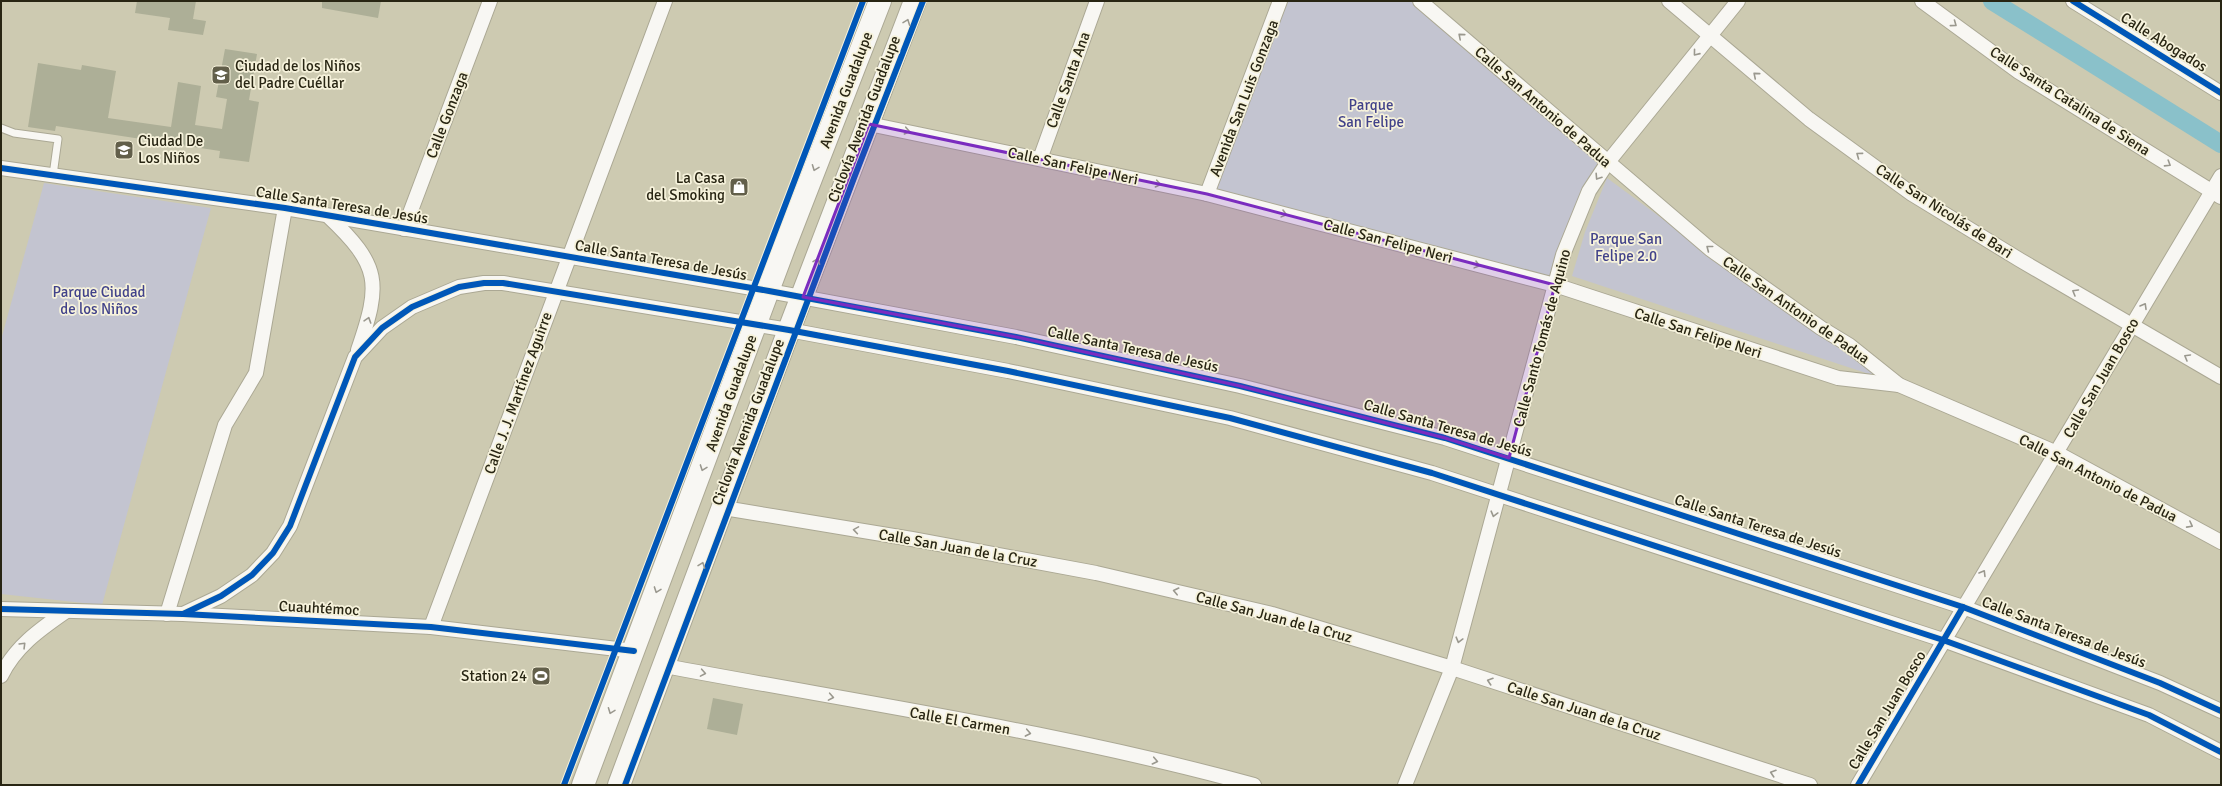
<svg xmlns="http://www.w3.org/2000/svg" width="2222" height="786" font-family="Signika,sans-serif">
  <rect width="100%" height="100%" fill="#cdcab1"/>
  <g fill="#c3c4d0">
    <polygon points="1285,1 1413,1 1602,167 1552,279 1216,189"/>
    <polygon points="1607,178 1878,377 1572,276 1585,232"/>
    <polygon points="44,183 211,208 102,605 1,594 1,340"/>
  </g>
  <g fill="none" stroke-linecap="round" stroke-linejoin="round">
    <polyline stroke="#8ac1ca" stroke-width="18" points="1992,1 2221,144"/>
  </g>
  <g fill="#adaf97">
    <polygon points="137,1 196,1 193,19 206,21 203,35 168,30 170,18 135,13"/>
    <polygon points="322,1 381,1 378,18 322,8"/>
    <polygon points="225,49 257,54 249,100 259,102 249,162 219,158 220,151 56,126 55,131 28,127 38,63 81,70 82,65 116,71 108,118 171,127 178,82 201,86 195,125 222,129 227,99 216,97"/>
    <polygon points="713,698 743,704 737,735 707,729"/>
  </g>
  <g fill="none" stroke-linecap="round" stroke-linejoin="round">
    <g stroke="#aba894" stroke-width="9">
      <polyline id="service" points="1,128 14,133 58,139 53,175"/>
    </g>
    <g stroke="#aba894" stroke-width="16">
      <g id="minor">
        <polyline points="1420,1 1710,249 1821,328 1849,345 1899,385 2057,453 2221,542"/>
        <polyline points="1669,1 1809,119 1912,194 2020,260 2221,377"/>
        <polyline points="1922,1 2019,72 2221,197"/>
        <polyline points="2073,1 2221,93"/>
        <polyline points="869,124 1207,194 1555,285 1838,378 1899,385"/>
        <polyline points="1040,159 1097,1"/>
        <polyline points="1,168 285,208 769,291 1016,337 1240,386 1445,438 1963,607 2160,683 2221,711"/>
        <polyline points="1207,194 1280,1"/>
        <path d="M 328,216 C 381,266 381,283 358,350"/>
        <polyline points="404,229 490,1"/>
        <polyline points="724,508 912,539 1096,573 1272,614 1452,668 1810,785"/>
        <polyline points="1,609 183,614 431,627 634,651"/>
        <polyline points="167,614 225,425 256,373 285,208"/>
        <polyline points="183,614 221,596 252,575 273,553 290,526 355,357 382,328 412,307 459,287 484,283 503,283 789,330 1008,371 1230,418 1432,473 1943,640 2149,715 2221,752"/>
        <polyline points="431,627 665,1"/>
        <path d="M 665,666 C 861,703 1061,732 1254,785"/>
        <path d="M 1,676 C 15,647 39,630 65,612"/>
        <polyline points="1405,785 1452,668 1563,255 1589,191 1608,162 1738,1"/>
        <polyline points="1858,785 2221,176"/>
      </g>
    </g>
    <g stroke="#aba894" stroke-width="24">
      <g id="primary">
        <polyline points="583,785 784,248 880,1"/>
        <polyline points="619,785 789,330 915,1"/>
      </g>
    </g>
    <use href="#service" stroke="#f8f7f3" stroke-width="7"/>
    <use href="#minor" stroke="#f8f7f3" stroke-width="14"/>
    <use href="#primary" stroke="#f8f7f3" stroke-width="22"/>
    <g stroke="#f6f2db" stroke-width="8">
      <g id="cycleway">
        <polyline points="2073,1 2221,93"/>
        <polyline points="1,168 285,208 769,291 1016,337 1240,386 1445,438 1963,607 2160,683 2221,711"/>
        <polyline points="1,609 183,614 431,627 634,651"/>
        <polyline points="183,614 221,596 252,575 273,553 290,526 355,357 382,328 412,307 459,287 484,283 503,283 789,330 1008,371 1230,418 1432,473 1943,640 2149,715 2221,752"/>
        <polyline points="564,785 863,1"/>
        <polyline points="625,785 854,178 923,1"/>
        <polyline points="1858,785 1963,607"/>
      </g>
    </g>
    <use href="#cycleway" stroke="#0057b8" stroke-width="6"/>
  </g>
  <defs><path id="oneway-chevron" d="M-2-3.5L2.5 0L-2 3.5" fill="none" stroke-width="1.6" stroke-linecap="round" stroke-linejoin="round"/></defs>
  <g stroke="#9a988e">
    <use href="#oneway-chevron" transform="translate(907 22) rotate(-69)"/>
    <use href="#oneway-chevron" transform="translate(1954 24) rotate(36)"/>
    <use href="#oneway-chevron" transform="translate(1461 36) rotate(-139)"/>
    <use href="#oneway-chevron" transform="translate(1696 53) rotate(129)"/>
    <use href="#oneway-chevron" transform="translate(1756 75) rotate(-140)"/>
    <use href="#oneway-chevron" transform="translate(907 131) rotate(12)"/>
    <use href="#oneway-chevron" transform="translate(1859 155) rotate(-144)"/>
    <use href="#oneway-chevron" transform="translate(2168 164) rotate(32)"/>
    <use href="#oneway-chevron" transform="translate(815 168) rotate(111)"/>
    <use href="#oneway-chevron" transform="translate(1598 177) rotate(123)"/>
    <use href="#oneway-chevron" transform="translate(1158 184) rotate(12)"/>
    <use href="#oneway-chevron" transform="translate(1284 214) rotate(15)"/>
    <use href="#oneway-chevron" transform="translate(1709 248) rotate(-142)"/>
    <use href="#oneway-chevron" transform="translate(817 261) rotate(-69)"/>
    <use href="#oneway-chevron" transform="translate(1477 265) rotate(15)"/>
    <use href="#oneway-chevron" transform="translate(2075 292) rotate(-150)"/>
    <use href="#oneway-chevron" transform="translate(2144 306) rotate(-60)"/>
    <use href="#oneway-chevron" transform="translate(368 320) rotate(-72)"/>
    <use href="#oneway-chevron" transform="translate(2187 357) rotate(-150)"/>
    <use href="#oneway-chevron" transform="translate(703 468) rotate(110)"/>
    <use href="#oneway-chevron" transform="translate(1494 514) rotate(105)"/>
    <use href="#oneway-chevron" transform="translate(2190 525) rotate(28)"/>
    <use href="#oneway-chevron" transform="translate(856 530) rotate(-171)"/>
    <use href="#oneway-chevron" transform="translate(702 565) rotate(-70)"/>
    <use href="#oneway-chevron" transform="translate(1983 573) rotate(-59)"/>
    <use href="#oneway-chevron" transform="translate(657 590) rotate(110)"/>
    <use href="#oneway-chevron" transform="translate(1176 591) rotate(-167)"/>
    <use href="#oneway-chevron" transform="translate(1459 640) rotate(105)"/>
    <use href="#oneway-chevron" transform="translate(23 645) rotate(-45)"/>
    <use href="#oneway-chevron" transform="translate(703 673) rotate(10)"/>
    <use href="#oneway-chevron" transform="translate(1490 681) rotate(-162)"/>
    <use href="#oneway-chevron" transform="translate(831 697) rotate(10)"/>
    <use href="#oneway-chevron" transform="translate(611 711) rotate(111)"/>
    <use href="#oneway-chevron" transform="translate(1028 733) rotate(11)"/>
    <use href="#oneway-chevron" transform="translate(1155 761) rotate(12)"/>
    <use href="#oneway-chevron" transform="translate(1773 773) rotate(-162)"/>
  </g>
  <path fill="#7b2cbf" fill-opacity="0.2" stroke="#7b2cbf" stroke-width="3" stroke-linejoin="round" d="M 869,124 L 1207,194 L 1555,285 L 1509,458 L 1445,438 L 1240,386 L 1016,337 L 803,297 Z"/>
  <defs>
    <g id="school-square" transform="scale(1)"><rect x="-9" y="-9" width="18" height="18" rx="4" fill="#625f4a" stroke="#f6f2db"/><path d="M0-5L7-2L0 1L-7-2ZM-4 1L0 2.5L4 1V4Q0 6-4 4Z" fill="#fff"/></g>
    <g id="shop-square" transform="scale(1)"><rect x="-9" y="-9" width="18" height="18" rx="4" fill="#625f4a" stroke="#f6f2db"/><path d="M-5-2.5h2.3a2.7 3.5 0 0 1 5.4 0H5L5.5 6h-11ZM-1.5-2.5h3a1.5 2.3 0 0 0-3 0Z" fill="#fff"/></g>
    <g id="stadium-square" transform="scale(1)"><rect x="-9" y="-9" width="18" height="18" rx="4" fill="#625f4a" stroke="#f6f2db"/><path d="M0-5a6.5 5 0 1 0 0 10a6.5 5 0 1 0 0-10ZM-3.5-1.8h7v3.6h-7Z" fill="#fff"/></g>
  </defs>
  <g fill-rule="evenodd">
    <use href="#school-square" x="221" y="75"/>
    <use href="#school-square" x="124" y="150"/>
    <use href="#shop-square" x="739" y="187"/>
    <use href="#stadium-square" x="541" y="676"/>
  </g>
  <g text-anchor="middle" stroke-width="3.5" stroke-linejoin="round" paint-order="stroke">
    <g font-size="15" fill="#282513" stroke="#f6f2db">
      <text transform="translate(2164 42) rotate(32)" y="5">Calle Abogados</text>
      <text transform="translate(1068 80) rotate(-70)" y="5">Calle Santa Ana</text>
      <text transform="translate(846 90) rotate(-69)" y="5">Avenida Guadalupe</text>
      <text transform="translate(1244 98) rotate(-69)" y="5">Avenida San Luis Gonzaga</text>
      <text transform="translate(2070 101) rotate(33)" y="5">Calle Santa Catalina de Siena</text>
      <text transform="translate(1543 107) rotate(41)" y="5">Calle San Antonio de Padua</text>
      <text transform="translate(447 115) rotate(-69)" y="5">Calle Gonzaga</text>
      <text transform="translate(864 119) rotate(-69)" y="5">Ciclovía Avenida Guadalupe</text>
      <text transform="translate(1073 166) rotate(12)" y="5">Calle San Felipe Neri</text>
      <text transform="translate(342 205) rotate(9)" y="5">Calle Santa Teresa de Jesús</text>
      <text transform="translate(1944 211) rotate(33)" y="5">Calle San Nicolás de Bari</text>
      <text transform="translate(1388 241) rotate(15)" y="5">Calle San Felipe Neri</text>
      <text transform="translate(661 260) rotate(10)" y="5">Calle Santa Teresa de Jesús</text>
      <text transform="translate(1796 310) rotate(35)" y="5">Calle San Antonio de Padua</text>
      <text transform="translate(1698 333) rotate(18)" y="5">Calle San Felipe Neri</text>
      <text transform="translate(1542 338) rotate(-75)" y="5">Calle Santo Tomás de Aquino</text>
      <text transform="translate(1133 349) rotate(12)" y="5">Calle Santa Teresa de Jesús</text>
      <text transform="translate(2101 378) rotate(-60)" y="5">Calle San Juan Bosco</text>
      <text transform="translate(518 393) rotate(-70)" y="5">Calle J. J. Martínez Aguirre</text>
      <text transform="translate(731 393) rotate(-70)" y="5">Avenida Guadalupe</text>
      <text transform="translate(748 422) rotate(-69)" y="5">Ciclovía Avenida Guadalupe</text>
      <text transform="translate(1448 428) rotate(16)" y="5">Calle Santa Teresa de Jesús</text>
      <text transform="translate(2098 478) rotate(27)" y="5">Calle San Antonio de Padua</text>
      <text transform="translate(1758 526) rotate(18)" y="5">Calle Santa Teresa de Jesús</text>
      <text transform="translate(958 548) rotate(10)" y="5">Calle San Juan de la Cruz</text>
      <text transform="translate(319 608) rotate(3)" y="5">Cuauhtémoc</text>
      <text transform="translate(1274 617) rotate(15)" y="5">Calle San Juan de la Cruz</text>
      <text transform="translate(2064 632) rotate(21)" y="5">Calle Santa Teresa de Jesús</text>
      <text transform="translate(1887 710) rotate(-59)" y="5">Calle San Juan Bosco</text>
      <text transform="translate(1584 711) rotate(18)" y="5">Calle San Juan de la Cruz</text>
      <text transform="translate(960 721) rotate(10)" y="5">Calle El Carmen</text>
    </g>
    <g font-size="15" fill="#282513" stroke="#f6f2db" text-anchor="start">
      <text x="235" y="71">Ciudad de los Niños<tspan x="235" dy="17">del Padre Cuéllar</tspan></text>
      <text x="138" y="146">Ciudad De<tspan x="138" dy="17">Los Niños</tspan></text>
      <text x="725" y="183" text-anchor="end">La Casa<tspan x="725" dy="17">del Smoking</tspan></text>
      <text x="527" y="681" text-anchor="end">Station 24</text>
    </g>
    <g font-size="15" fill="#41428a" stroke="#f6f2db">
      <text x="1371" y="110">Parque<tspan x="1371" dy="17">San Felipe</tspan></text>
      <text x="1626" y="244">Parque San<tspan x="1626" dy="17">Felipe 2.0</tspan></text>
      <text x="99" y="297">Parque Ciudad<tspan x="99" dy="17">de los Niños</tspan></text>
    </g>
  </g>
  <rect width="2222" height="786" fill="none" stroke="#282513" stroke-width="4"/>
</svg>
